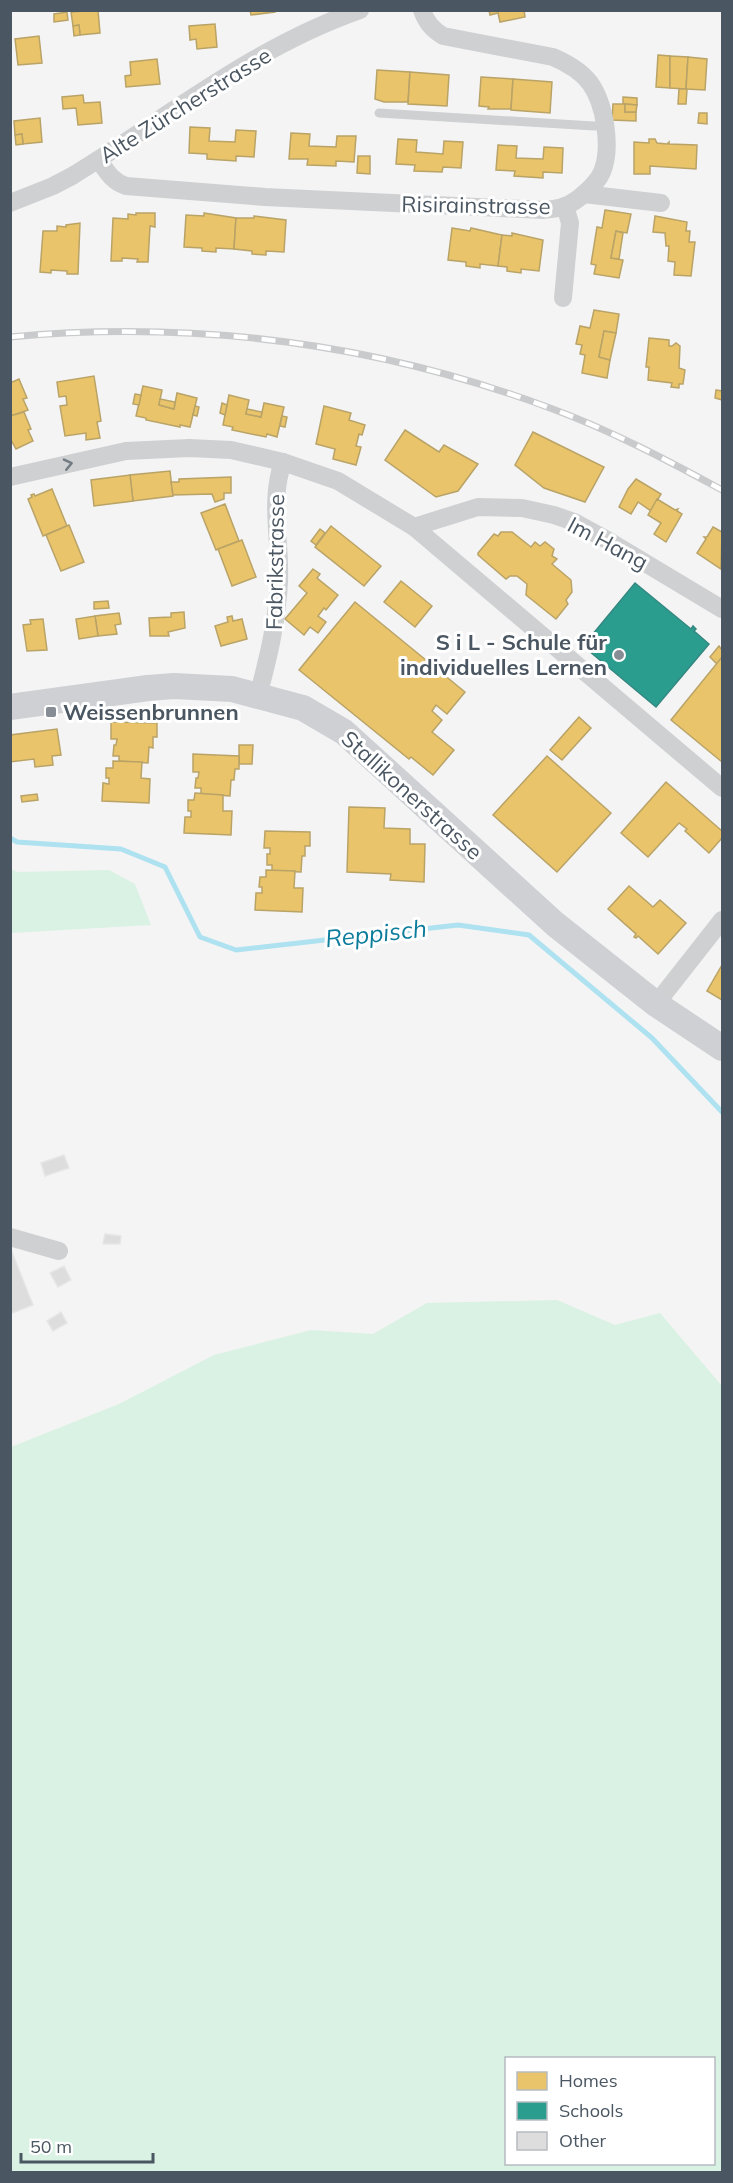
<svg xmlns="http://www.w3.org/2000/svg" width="733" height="2183" font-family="Mulish,sans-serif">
  <rect width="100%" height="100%" fill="#f4f4f4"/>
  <g fill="#d9f2e3" fill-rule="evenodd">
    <polygon points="11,869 18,872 109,870 135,884 151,925 11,933"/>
    <path d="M 557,1300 L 615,1325 L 660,1313 L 722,1386 L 722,2172 L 11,2172 L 11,1447 L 119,1404 L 214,1355 L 311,1330 L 373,1334 L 427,1303 ZM 506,2058 L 714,2058 L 714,2164 L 506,2164 Z"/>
  </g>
  <g fill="#e9c46a" stroke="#b9a367" stroke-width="1.5">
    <polygon points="98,10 100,33 80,35 79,25 73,26 71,12"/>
    <polygon points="250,10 275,10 275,12 251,15"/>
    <polygon points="489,10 524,10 525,17 500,22 498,13 490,15"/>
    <polygon points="67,12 68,20 54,22 54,14"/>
    <polygon points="215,24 217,47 197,49 196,39 190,40 189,26"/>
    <polygon points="79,25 80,35 74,36 73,26"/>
    <polygon points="39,36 42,63 18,65 15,39"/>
    <polygon points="658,55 670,56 670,88 656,87"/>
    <polygon points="670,56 688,57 686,89 670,88"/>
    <polygon points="688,57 707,59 705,90 686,89"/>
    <polygon points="157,59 160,84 126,87 125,76 131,75 130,62"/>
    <polygon points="377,70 410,72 408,102 384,102 375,99"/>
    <polygon points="410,72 449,75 447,106 408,104"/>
    <polygon points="481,77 513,79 511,109 488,109 489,107 479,106"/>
    <polygon points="513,79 552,82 550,113 511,110"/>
    <polygon points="679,89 687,89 686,104 678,104"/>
    <polygon points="83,95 84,103 100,102 102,123 78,125 76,108 63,109 62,97"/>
    <polygon points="623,97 637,98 637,105 623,104"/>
    <polygon points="613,104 625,104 625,112 636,112 636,121 612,120"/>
    <polygon points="625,104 637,105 636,112 625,112"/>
    <polygon points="699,113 707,113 707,124 698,123"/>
    <polygon points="40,118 42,142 23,144 22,134 15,135 14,121"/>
    <polygon points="190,127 210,128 209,141 235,142 236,130 256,131 254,157 236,156 236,161 207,159 207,154 189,153"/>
    <polygon points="291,133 310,134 309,146 336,147 337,136 356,136 354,162 336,161 336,166 307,165 308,159 289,159"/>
    <polygon points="22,134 23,144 16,145 15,135"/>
    <polygon points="398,139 417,140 416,152 443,154 444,141 463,142 461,168 443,167 442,172 414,171 415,165 396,164"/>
    <polygon points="649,139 655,139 657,143 667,144 669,142 669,144 697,145 696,169 650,166 650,174 634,174 634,142 649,143"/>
    <polygon points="498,145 517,146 516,158 543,159 544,147 563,148 562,173 543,172 543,178 514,176 515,171 496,170"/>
    <polygon points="358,156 370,156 370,174 357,173"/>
    <polygon points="605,210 631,214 627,233 616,231 611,258 623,260 619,278 594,274 596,265 591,264 597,227 602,228"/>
    <polygon points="136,213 155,213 155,227 150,226 148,262 137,262 138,259 122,258 122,261 111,261 113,218 128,219 128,214 136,215"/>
    <polygon points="204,213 236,218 234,249 216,248 216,252 202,251 202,248 184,247 186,215 204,216"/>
    <polygon points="254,216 286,220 284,252 266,251 266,255 252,254 252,251 234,249 236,218 254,218"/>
    <polygon points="655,216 687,222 686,231 690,231 689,242 695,242 691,276 674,275 675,262 668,261 669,246 666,246 665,233 653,232"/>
    <polygon points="80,223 78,274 67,274 67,271 51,270 51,273 40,272 43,231 57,231 57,226 66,227 66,225"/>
    <polygon points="452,228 470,231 471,228 502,235 498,266 480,264 480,268 466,266 466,262 448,260"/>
    <polygon points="616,231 623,233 619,259 611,258"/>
    <polygon points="512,233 543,240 539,271 521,269 521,273 507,271 507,267 498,266 502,235 512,236"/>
    <polygon points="594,310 619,314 616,333 604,331 599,357 610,360 607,378 582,373 585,355 580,354 582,345 576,344 580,326 590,328"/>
    <polygon points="604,331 616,333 610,360 599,357"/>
    <polygon points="649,338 669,340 669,346 672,346 676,343 680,346 679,368 685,370 683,384 679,384 679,388 671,387 672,383 648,380 649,367 646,367"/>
    <polygon points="94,376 101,421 97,422 100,438 86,440 86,433 65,436 60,406 67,405 66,396 59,397 57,382"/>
    <polygon points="19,379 27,398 23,399 28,410 11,416 10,383"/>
    <polygon points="143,386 162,390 159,405 174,409 177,393 197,398 190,427 180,425 180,427 146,420 146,418 136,416"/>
    <polygon points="716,390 722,391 722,400 715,398"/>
    <polygon points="135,394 141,395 139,405 133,404"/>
    <polygon points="229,395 249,400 246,414 261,417 264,403 284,407 277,437 267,434 266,437 232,430 233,427 223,425"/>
    <polygon points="160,399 175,402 174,409 159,405"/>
    <polygon points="222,403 227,405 225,415 220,413"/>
    <polygon points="195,406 199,407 197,416 193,415"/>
    <polygon points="324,406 351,413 349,420 365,425 362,435 359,434 356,446 361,447 356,465 333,459 335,449 316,444"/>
    <polygon points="247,409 262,412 261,417 246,414"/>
    <polygon points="24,412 31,429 28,430 33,441 16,449 10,438 10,416"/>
    <polygon points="282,416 287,417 285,427 280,426"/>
    <polygon points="405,430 439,452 444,445 478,464 458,491 436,497 385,460"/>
    <polygon points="533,432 604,467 585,502 544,488 515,465"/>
    <polygon points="170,471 173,496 133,501 130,475"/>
    <polygon points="130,475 133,501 94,506 91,480"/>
    <polygon points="231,477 231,493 224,493 224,499 215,502 212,494 173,495 171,482 179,482 179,479"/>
    <polygon points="636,479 661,494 651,511 638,502 631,514 619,507 628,489"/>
    <polygon points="52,489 67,526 43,536 28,499 32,497 31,495 34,494 35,496"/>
    <polygon points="657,499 675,510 678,509 677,511 682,514 666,542 654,534 661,523 648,515"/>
    <polygon points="225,504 239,541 216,550 201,513"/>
    <polygon points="69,525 84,562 61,571 46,535"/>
    <polygon points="331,526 381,566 364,586 315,547"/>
    <polygon points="713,527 722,532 721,569 697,553 706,539 704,537 707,537"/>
    <polygon points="320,529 325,533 316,545 311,541"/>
    <polygon points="501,532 512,532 531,547 535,542 540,546 545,542 554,549 552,556 557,559 552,564 571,580 572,592 566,600 568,604 556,619 526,595 527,584 517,576 510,576 506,579 478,555 478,553 494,534 498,536"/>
    <polygon points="242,540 256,577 232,586 218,549"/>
    <polygon points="313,569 320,574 317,578 338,595 326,610 324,608 318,616 326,622 318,633 310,627 304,635 285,619 307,593 299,586"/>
    <polygon points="401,581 432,606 415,627 384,602"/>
    <polygon points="108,601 109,608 94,609 94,602"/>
    <polygon points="355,602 465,692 447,714 436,705 432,711 442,720 432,732 454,750 433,775 411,757 409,759 299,670"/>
    <polygon points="184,612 185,628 168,632 169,636 150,636 149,618 171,617 171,613"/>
    <polygon points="119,613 121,624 115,625 117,634 98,636 95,616"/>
    <polygon points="95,616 98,636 79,639 76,619"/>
    <polygon points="232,616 233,621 242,619 247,639 221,646 215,626 228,622 227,617"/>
    <polygon points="43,619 47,650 27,651 23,625 31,624 30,620"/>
    <polygon points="719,646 722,650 722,657 717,664 710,657"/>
    <polygon points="722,657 722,762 671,720"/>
    <polygon points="579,717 591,728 562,760 550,750"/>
    <polygon points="111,722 157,723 157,737 153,737 153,748 149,747 148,763 119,761 119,756 113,756 114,745 116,745 117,739 111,739"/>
    <polygon points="57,729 61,755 52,756 53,765 35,767 34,759 10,762 10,735"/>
    <polygon points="239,745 253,745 252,764 239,764"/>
    <polygon points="193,754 239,756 239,769 235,769 234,780 231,780 230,796 201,794 201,788 195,788 196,778 198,778 199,772 193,772"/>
    <polygon points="547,756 611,813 557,872 493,815"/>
    <polygon points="113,761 142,762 141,778 150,779 149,803 102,801 103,783 109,784 109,778 106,778 106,768 113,768"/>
    <polygon points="666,782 722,831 722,838 709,853 685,831 687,829 679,823 648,857 621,833"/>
    <polygon points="195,793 223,795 223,811 232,811 231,835 184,833 185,817 191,817 191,811 188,811 188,800 194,800"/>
    <polygon points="37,794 38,800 22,802 21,796"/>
    <polygon points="349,807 385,808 384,828 410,829 410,844 425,844 424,882 390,880 391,874 347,872"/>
    <polygon points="265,831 310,832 310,846 305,846 305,856 302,856 301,872 272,871 272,865 267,865 267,854 270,854 270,848 264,848"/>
    <polygon points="266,870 295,871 294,888 303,888 302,912 255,910 256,893 262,893 262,887 259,887 260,877 266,877"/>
    <polygon points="629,886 653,907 660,900 686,923 658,954 638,936 636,938 634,937 636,934 608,909"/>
    <polygon points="722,965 722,1000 707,991"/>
  </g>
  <polygon fill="#2a9d8f" stroke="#348881" stroke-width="1.5" points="635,583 691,629 693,626 696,629 694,631 709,644 656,707 583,646"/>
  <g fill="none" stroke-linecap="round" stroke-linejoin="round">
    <polyline stroke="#aee2f0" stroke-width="5" points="10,838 17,842 121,849 165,867 200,937 236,950 458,925 529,935 652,1038 722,1112"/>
  </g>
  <g fill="#ddddde" stroke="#e5e6e7" stroke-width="1.5">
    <polygon points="64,1155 69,1168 45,1176 41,1163"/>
    <polygon points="105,1234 121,1236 120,1244 103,1244"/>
    <polygon points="12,1252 33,1305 10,1314 10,1253"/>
    <polygon points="64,1266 71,1280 58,1287 50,1273"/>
    <polygon points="61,1312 67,1323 53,1331 47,1321"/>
  </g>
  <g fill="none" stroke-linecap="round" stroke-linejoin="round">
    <polyline stroke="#ced0d2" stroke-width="9" points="379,113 594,126 605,125"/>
    <g stroke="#ced0d2" stroke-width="18">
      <path d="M 99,160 C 107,172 112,181 126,186 L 265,197 L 543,210 C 550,209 559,209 565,206 C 577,202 597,184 602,172 C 612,148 605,104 590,83 C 581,71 567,63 553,57 L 443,36 C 432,29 426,22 422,10"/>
      <polyline points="584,194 661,203"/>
      <path d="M 10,203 L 53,186 L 72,176 C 167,118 254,47 360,10"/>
      <polyline points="563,298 570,223 565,206"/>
      <polyline points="10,477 126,451 189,448 231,450 283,462 338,481 414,527 722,788"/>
      <polyline points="414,527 478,507 522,508 554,515 574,522 607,540 722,609"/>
      <path d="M 258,696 C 268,659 277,622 279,582 C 281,542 269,501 283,462"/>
      <polyline points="656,1004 722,920"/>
      <polyline points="10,1237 59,1251"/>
    </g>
    <polyline stroke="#ced0d4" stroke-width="26" points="10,707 148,688 174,686 232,689 303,708 344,732 555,924 656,1004 722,1048"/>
    <g stroke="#c9cacc" stroke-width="7">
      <path id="rail" d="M 10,337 C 195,320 376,343 550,408 C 610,430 667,460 722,490"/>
    </g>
    <use href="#rail" stroke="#fff" stroke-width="4.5" stroke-dasharray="14" stroke-linecap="butt"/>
  </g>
  <defs><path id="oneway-chevron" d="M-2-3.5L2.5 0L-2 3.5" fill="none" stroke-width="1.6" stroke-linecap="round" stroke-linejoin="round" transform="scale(1.5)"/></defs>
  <use stroke="#727b83" href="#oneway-chevron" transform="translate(68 464) rotate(-13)"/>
  <g fill="#868d94" stroke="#fff" stroke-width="2">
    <circle cx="619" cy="655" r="6"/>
    <rect x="45" y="706" width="12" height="12" rx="3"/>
  </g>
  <g text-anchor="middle" stroke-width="6" stroke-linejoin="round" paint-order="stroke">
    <g font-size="22" fill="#4a5661" stroke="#fff">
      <text transform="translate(185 105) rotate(-32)" y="8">Alte Zürcherstrasse</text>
      <text transform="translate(476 205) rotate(1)" y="8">Risirainstrasse</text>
      <text transform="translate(608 543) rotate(28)" y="8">Im Hang</text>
      <text transform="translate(275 562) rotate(-89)" y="8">Fabrikstrasse</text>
      <text transform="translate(412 795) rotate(42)" y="8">Stallikonerstrasse</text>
    </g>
    <g font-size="22" font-weight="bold" fill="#4a5661" stroke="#fff" text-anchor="end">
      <text x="607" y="650">S i L - Schule für<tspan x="607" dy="25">individuelles Lernen</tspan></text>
      <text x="63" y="720" text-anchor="start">Weissenbrunnen</text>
    </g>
    <g font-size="24" font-style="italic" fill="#0c7c9b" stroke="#fff">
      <text transform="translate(376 934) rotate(-6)" y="8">Reppisch</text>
    </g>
  </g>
  <rect width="733" height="2183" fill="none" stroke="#4a5661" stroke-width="24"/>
  <rect x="505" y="2057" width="210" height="108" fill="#ffffff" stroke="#b7bbc0" stroke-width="1.5"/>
  <rect x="517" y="2072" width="30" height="18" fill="#e9c46a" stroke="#b7bbc0" stroke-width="1.5"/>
  <text x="559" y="2087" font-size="18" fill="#4a5661">Homes</text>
  <rect x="517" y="2102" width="30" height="18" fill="#2a9d8f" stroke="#b7bbc0" stroke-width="1.5"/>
  <text x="559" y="2117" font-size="18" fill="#4a5661">Schools</text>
  <rect x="517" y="2132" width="30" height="18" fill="#ddddde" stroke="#b7bbc0" stroke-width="1.5"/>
  <text x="559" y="2147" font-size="18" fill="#4a5661">Other</text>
  <path d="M21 2153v9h132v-9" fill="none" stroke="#4a5661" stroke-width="3"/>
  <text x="30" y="2153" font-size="18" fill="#4a5661" stroke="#ffffff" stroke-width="4.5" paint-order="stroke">50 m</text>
</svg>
